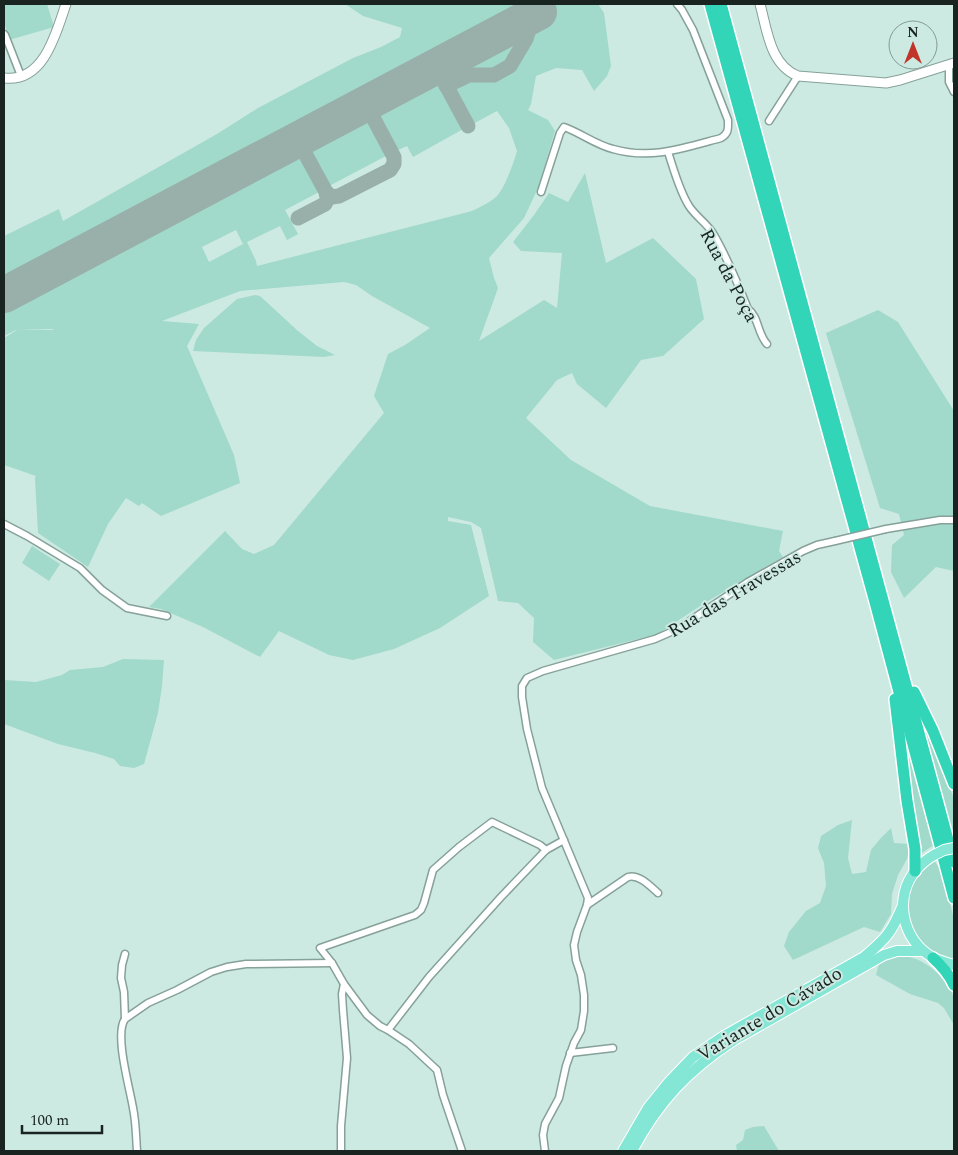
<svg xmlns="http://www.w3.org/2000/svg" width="958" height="1155" font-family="Spectral,serif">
  <rect width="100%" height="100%" fill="#cdeae2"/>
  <g fill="#a1d9ca" fill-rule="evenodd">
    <polygon points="4,4 47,4 54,27 9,40 4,21"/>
    <polygon points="345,4 533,4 186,189 4,285 4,236 59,209 63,221 217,134 258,108 353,58 381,47 400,37 402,28 363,16"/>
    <path d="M 535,4 L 598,4 L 604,13 L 611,66 L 607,76 L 594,91 L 582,70 L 556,68 L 536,76 L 531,104 L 528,110 L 548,120 L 555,131 L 538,188 L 524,218 L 489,258 L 494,278 L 498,288 L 479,341 L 544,300 L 557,308 L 562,253 L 521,251 L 513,242 L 534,215 L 549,193 L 568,202 L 585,173 L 606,263 L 653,238 L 696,279 L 704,319 L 663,356 L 641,360 L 606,408 L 577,384 L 572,373 L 557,380 L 526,418 L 571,460 L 650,506 L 783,531 L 779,551 L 783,557 L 703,604 L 658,634 L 554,660 L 533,642 L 534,618 L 518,603 L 498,601 L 481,528 L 471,522 L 448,517 L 448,521 L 471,525 L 489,596 L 440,628 L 394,649 L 353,660 L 329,655 L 279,631 L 260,657 L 203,627 L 161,609 L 149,607 L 225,531 L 242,549 L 254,554 L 274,545 L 384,413 L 374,396 L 388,354 L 405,345 L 430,328 L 372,296 L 356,285 L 344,282 L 240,291 L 162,321 L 199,324 L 187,346 L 234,455 L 240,483 L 161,516 L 142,503 L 139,506 L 126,498 L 108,524 L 88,567 L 38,533 L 35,478 L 36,476 L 4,465 L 4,338 L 17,330 L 53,330 L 53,329 L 16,330 L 4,336 L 4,306 L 295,152 L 298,151 L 300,154 L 319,190 L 319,192 L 285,210 L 298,234 L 287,240 L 280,226 L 247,242 L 256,261 L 257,266 L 472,211 C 480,207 489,203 496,197 C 504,190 514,162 517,151 L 509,128 L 497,111 L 471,125 L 453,88 L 453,87 L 469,78 L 495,79 L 513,68 L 534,31 L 544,20 ZM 236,230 L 243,244 L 209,262 L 202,247 Z"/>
    <polygon points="514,36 517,37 520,40 519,44 510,61 508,64 493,72 469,71 451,80 447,79 445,75 447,71"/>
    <polygon points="432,79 436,80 440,82 465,128 413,157 407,146 398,150 394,149 376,115 375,111 376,109"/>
    <polygon points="363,115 368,117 387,152 386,156 331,185 326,185 307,150 306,147 307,145"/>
    <polygon points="255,295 260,296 298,331 317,346 335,355 324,357 193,351 196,340 204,328 237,299"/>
    <polygon points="878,310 898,322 954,411 954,571 936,567 904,598 891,572 892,545 904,535 899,514 880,508 826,333"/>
    <polygon points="32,546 60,564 49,581 22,563"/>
    <polygon points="123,659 164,660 162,686 158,713 144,764 134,768 120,766 114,759 95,753 58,744 4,724 4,680 36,682 62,675 70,670 103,667"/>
    <polygon points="918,711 929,734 954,799 954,839 953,839"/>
    <polygon points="899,717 934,845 920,854"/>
    <polygon points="852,820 848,858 852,874 866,872 871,850 880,839 891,828 894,843 911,844 907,859 898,875 892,894 891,914 880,932 864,927 793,960 784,946 789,932 806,911 820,903 826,886 824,863 818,848 821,836 838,825"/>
    <path d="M 934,860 L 942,872 L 954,919 L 954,960 C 921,955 898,919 911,887 C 915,876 925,868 934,860 Z"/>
    <path d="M 900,956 C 922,955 948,978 954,998 C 956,1006 954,1017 954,1025 L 944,1008 L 938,1003 L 910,994 L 876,975 L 879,963 Z"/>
    <polygon points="764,1126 779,1151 737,1151 736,1145 743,1140 745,1130 753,1127"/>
  </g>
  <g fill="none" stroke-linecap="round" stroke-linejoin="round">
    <g stroke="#98b0a9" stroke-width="15">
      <polyline points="428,70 436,70 440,74 468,126"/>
      <polyline points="440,74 440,68 446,61"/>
      <polyline points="446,86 469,75 494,75 510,66 526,39 534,14"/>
      <path d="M 291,143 L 296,143 L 301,146 L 326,192 C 327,197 328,200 325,204 L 298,218"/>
      <polyline points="326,192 332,197 339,196 390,170 394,164 394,157 369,110 369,106 374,99"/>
    </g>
    <polyline stroke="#98b0a9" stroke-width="36" points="4,295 539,12"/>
    <g stroke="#85a199" stroke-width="9">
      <g id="street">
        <polyline points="4,34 5,35 21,76"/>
        <polyline points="949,64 949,82 954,92"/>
        <polyline points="769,121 798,76"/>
        <path d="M 668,152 C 674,170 679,190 689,206 C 696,217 708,224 714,235 C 728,259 738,284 748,309 C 759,317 757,333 767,344"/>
        <path d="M 541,192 L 560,133 L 564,127 C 581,133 596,145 613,149 C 651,160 684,148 721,138 C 729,133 728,129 728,120 L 693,30 L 682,10 L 677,4"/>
        <polyline points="4,524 27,536 80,568 102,590 127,608 167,616"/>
        <polyline points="886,529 940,520 954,520"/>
        <path d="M 587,905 L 628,877 C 639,874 650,886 658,893"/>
        <polyline points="125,954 122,965 121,978 124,992 125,1019"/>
        <polyline points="388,1030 429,977 501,897 546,850 564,840"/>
        <polyline points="570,1053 613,1048"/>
        <path d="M 137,1151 C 136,1137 136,1122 133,1108 C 130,1089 114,1034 125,1019 L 148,1003 L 177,990 L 211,972 L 227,967 L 246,964 L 332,963"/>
        <polyline points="341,1151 341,1126 347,1058 343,1010 342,994 344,984"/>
        <polyline points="462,1151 443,1095 437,1070 409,1044 388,1030 380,1026 367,1015 344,984 332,963 320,948 415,915 421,910 424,903 433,870 459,847 492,822 540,845 546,850"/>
        <polyline points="545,1151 543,1135 545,1124 559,1098 566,1066 574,1043 581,1030 584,1011 584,995 581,975 576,960 574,945 577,932 587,905 588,898 542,788 527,729 522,697 522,686 527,678 543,671 655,639 671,632 685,624 748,582 803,551 817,545 835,541"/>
      </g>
    </g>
    <g stroke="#85a199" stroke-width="11">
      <g id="secondary">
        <path d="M 760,4 C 767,30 770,65 798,76 L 886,83 L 900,80 L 954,63"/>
        <path d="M 4,78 C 44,83 56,33 66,4"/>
      </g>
    </g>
    <g stroke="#fff" stroke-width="12">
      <g id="primary">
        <path d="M 934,855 C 927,859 921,864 916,870 C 893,897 902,940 932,957 C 939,961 947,963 954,965"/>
        <path d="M 623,1151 L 648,1108 L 669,1082 L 693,1057 L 724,1036 L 864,957 C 886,939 892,932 903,905"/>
        <path d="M 632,1151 C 658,1102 688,1070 734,1040 L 884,955 L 897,951 L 923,951"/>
      </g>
    </g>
    <g stroke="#fff" stroke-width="14">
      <g id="highway">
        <polyline points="710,4 875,602 954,898"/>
        <polyline points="721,4 954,862"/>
        <polyline points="914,692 933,731 954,784"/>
        <polyline points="895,699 907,801 915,849 915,871"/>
        <path d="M 933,958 C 942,966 949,974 954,985"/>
      </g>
    </g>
    <use href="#street" stroke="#fff" stroke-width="6"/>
    <use href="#secondary" stroke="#fff" stroke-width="9"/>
    <use href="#primary" stroke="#84e6d4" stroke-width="10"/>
    <use href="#highway" stroke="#32d5b7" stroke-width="11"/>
    <g stroke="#85a199" stroke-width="9" stroke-linecap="butt">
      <polyline id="street-bridge" points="835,541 886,529"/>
    </g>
    <g stroke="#fff" stroke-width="12" stroke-linecap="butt">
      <polyline id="primary-bridge" points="934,855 944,850 954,848"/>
    </g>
    <use href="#street-bridge" stroke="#fff" stroke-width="6"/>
    <use href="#primary-bridge" stroke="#84e6d4" stroke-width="10"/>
  </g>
  <g text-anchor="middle" stroke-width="4" stroke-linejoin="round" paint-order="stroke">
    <g font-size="19" fill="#192421" stroke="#cdeae2">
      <text transform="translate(730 275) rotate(62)" y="7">Rua da Poça</text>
      <text transform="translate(734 593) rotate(-31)" y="7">Rua das Travessas</text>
      <text transform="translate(769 1013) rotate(-31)" y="7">Variante do Cávado</text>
    </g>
  </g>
  <rect width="958" height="1155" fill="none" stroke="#192421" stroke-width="10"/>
  <g transform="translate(913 45)"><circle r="24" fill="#cdeae2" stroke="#859b95"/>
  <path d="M0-4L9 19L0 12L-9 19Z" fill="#c1342a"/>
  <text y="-8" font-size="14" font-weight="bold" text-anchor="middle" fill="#192421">N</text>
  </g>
  <path d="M22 1125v8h80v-8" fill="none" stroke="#192421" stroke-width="2.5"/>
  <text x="30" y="1125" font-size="15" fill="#192421" stroke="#cdeae2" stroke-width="4" paint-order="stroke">100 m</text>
</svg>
